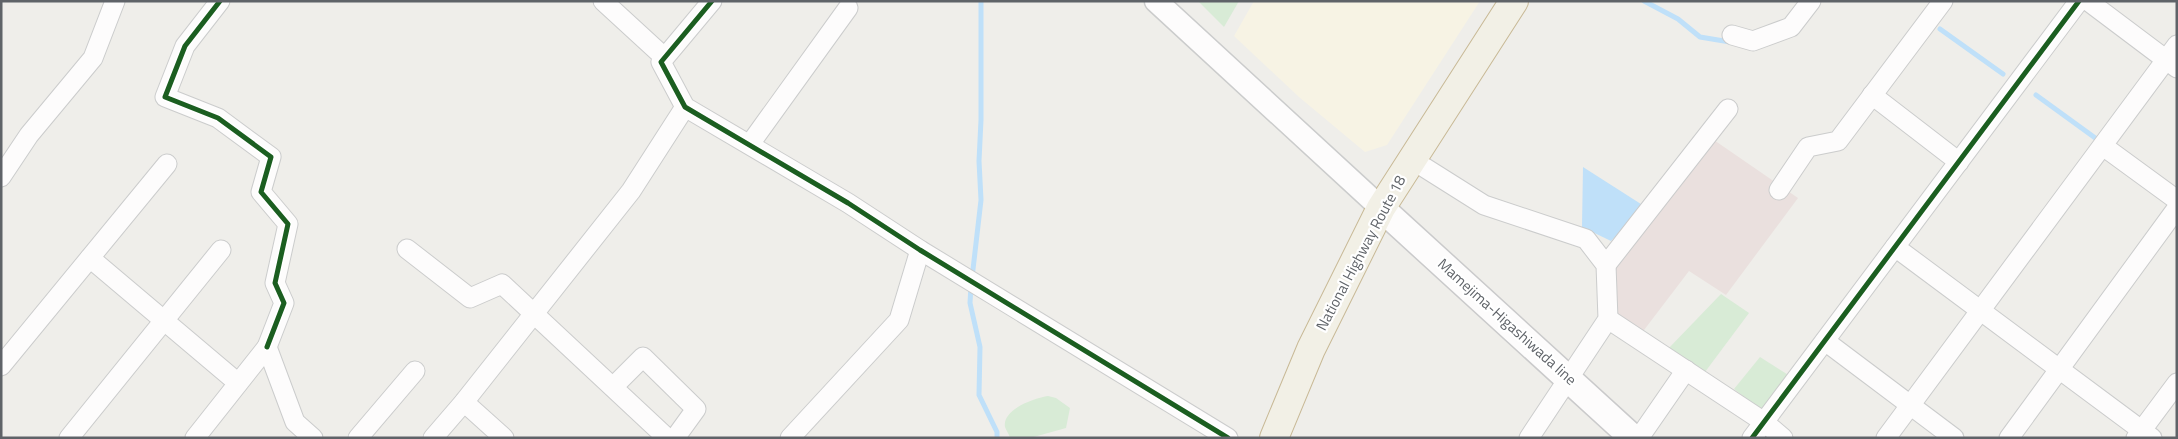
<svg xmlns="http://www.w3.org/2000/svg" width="2178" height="439" font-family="'Titillium Web',sans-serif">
  <rect width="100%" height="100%" fill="#efeeea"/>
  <polygon fill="#f7f3e4" points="1254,1 1480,1 1387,145 1365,152 1299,97 1234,36"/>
  <polygon fill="#eae0de" points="1711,138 1798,198 1726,295 1689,271 1641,334 1615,318 1610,264"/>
  <g fill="#d8ebd6">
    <polygon points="1198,1 1239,1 1224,27"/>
    <polygon points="1721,294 1749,313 1705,372 1668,349"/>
    <polygon points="1760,357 1790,376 1761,410 1734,389"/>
    <path d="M 1048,396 L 1056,398 L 1070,408 L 1066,428 L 1030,438 L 1010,438 C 1009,434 1006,430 1005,427 C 1002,409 1035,398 1048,396 Z"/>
  </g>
  <polygon fill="#bfe0f9" points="1583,167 1644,206 1611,241 1582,227"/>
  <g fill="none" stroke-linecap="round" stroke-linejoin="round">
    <g stroke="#bfe0f9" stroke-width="5">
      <polyline points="1644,1 1678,19 1700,37 1730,42"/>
      <polyline points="1940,29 2003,74"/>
      <polyline points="2036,95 2098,140"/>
      <polyline points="972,278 981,200 979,161 981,120 981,1"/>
      <polyline points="971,286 970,303 980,347 979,395 997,432 997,438"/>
    </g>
    <g stroke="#cbcccc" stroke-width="21">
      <g id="minor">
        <polyline points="220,1 185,46 165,97 218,118 271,157 261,192 288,224 275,283 284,303 267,347"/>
        <polyline points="603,1 664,57"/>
        <polyline points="712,1 661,62 685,107 848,203 920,250 1228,438"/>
        <polyline points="2088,1 2177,68"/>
        <polyline points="1732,35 1753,41 1791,27 1811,1"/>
        <polyline points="1872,95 1959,162"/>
        <polyline points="750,144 848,8"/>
        <polyline points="2103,146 2177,200"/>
        <polyline points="1411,159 1484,205 1586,239 1606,265 1608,319 1529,438"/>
        <polyline points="1,177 29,135 93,58 115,1"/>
        <polyline points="1779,190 1808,147 1838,141 1943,1"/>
        <polyline points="1895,247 2152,438"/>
        <polyline points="407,249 470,298 502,284 667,438"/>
        <polyline points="90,258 238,383"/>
        <polyline points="1606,265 1728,109"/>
        <polyline points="1608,319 1764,422 1783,438"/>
        <polyline points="1825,341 1954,438"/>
        <polyline points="1,366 167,164"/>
        <polyline points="613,387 643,357 696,409 675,438"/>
        <polyline points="464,402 504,438"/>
        <polyline points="69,438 221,250"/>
        <polyline points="195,438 267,347 295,422 313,438"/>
        <polyline points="358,438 415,371"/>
        <polyline points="433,438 464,402 631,191 685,107"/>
        <polyline points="790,438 899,320 920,250"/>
        <polyline points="1639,438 1686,370"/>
        <polyline points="1752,438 2079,1"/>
        <polyline points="1886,438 2177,45"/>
        <polyline points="2009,438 2177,208"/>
        <polyline points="2136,438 2177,383"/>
      </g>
    </g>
    <g stroke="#cbcccc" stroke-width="25">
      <polyline id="tertiary" points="1156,1 1381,208"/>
    </g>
    <g stroke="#cacacb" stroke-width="29">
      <polyline id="secondary" points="1381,208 1633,438"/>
    </g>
    <g stroke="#c8b996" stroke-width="30">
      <polyline id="trunk" points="1274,438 1311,349 1381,208 1514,1"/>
    </g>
    <use href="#minor" stroke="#fdfcfc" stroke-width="19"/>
    <use href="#tertiary" stroke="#fdfcfc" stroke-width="22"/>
    <use href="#secondary" stroke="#fdfcfc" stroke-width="26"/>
    <use href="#trunk" stroke="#f2f0e6" stroke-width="28"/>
    <g stroke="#fff" stroke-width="8">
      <g id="cycleway">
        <polyline points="220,1 185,46 165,97 218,118 271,157 261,192 288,224 275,283 284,303 267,347"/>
        <polyline points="712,1 661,62 685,107 848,203 920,250 1228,438"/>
        <polyline points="1752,438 2079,1"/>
      </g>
    </g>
    <use href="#cycleway" stroke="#1b5e20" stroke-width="5"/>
  </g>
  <g text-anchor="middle" stroke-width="4.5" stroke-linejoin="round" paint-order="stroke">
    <g font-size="15" fill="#5f6368" stroke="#fff">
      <text transform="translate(1361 253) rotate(-62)" y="5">National Highway Route 18</text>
      <text transform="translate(1507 322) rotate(42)" y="5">Mamejima-Higashiwada line</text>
    </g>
  </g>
  <rect width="2178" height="439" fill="none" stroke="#5f6368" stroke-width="5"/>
</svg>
